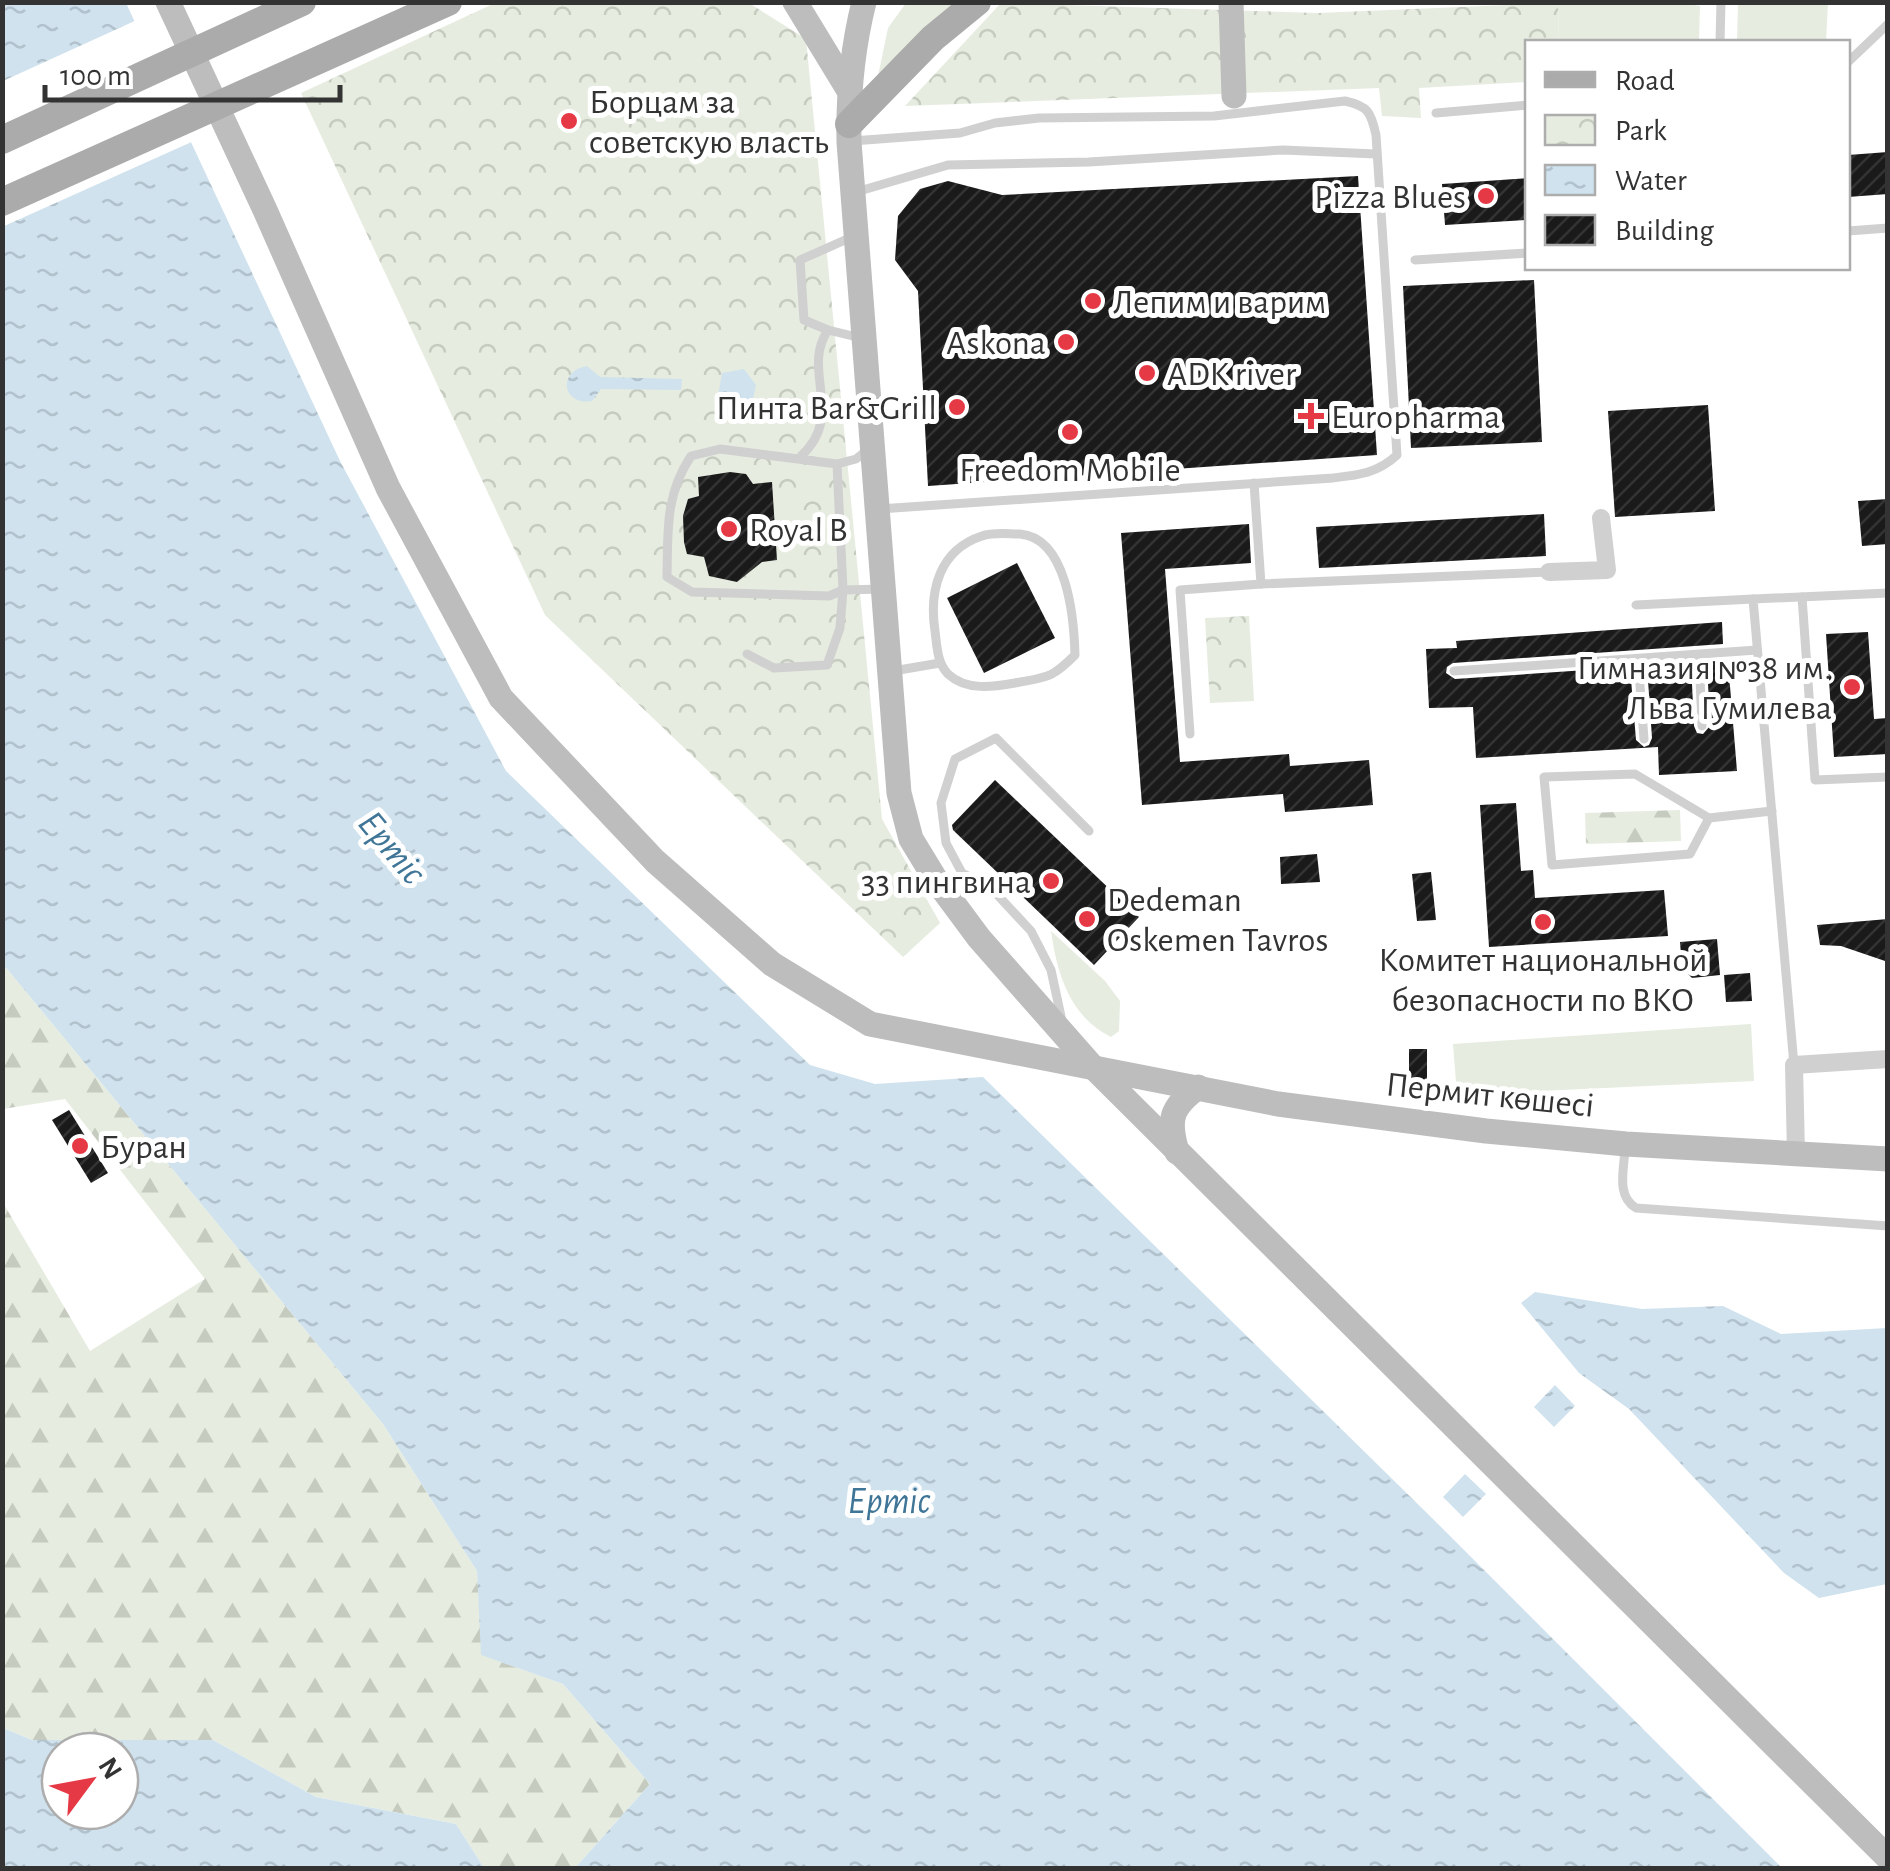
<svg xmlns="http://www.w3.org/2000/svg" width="1890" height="1871" font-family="'Alegreya Sans',sans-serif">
  <defs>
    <pattern id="forest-firs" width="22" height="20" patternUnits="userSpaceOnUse" patternTransform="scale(2.5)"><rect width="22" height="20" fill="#e6ecdf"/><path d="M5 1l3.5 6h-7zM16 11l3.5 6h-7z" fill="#c6cbc0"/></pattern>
    <pattern id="park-crowns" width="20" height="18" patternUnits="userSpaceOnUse" patternTransform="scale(2.5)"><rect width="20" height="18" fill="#e6ecdf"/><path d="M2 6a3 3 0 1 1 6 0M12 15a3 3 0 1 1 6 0" fill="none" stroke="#c6cbc0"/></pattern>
    <pattern id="water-ripples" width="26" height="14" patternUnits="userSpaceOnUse" patternTransform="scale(2.5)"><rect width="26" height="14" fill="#cfe2ee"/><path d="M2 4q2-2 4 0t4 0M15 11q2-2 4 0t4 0" fill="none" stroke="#b2c2cd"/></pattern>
    <pattern id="building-hatch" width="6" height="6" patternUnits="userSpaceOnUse" patternTransform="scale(2.5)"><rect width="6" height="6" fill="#1a1a1a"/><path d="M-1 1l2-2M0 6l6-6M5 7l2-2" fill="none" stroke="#333"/></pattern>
  </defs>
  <rect width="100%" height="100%" fill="#fff"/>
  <g fill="#e6ecdf">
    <polygon points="1677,2 1700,6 1699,42 1559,42 1558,3"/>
    <polygon points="906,3 964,3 878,76 888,28"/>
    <polygon points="1738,3 1828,3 1826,42 1737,42"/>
    <path d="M 1051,931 L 1105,981 L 1120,1001 L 1119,1031 L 1111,1037 C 1069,1016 1057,973 1051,931 Z"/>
    <polygon points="1751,1024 1754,1081 1457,1095 1453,1044"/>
  </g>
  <g fill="url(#forest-firs)">
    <polygon points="1680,810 1681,841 1586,844 1585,813"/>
    <polygon points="3,964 383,1424 477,1571 482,1655 563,1684 650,1784 575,1868 484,1868 456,1824 316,1797 213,1740 32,1740 3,1728 2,1201 90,1351 205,1279 65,1099 3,1109"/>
  </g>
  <g fill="url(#park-crowns)">
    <polygon points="495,3 749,3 806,39 882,819 940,923 903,957 545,615 301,93"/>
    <polygon points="1001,3 1318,13 1558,3 1559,42 1528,42 1527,82 1419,88 1421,118 1382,116 1379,88 905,106"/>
    <polygon points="1249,616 1254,701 1210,703 1205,618"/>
  </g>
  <g fill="url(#water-ripples)" fill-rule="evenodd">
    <polygon points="2,3 126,3 340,461 506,771 810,1065 875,1084 983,1077 1434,1520 1782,1868 575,1868 650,1784 563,1684 481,1655 477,1571 383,1424 3,964"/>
    <path d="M 587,366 L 600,377 L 682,379 L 681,390 L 601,389 L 592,401 C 562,406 557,371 587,366 Z"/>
    <polygon points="744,369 756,385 752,403 731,409 718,396 722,373"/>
    <polygon points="1535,1292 1642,1309 1723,1306 1781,1334 1887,1328 1887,1584 1819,1598 1784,1573 1629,1409 1579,1373 1521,1303"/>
    <polygon points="1555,1385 1575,1406 1554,1427 1534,1407"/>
    <polygon points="1465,1474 1486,1494 1463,1517 1443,1497"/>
    <path d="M 3,1728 L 32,1740 L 213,1740 L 316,1797 L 456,1824 L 484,1868 L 3,1868 ZM 120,1751 L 120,1811 L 60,1811 L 60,1751 Z"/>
  </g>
  <polygon fill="#fff" points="139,19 196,140 2,227 3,81"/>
  <g fill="url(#building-hatch)">
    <polygon points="1888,152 1888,194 1848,197 1848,155"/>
    <polygon points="1358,176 1377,455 928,486 918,291 895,260 898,216 920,189 948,181 1002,195"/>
    <polygon points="1528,178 1528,220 1445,225 1442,184"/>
    <polygon points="1534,280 1542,442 1411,448 1403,286"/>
    <polygon points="1708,405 1715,511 1615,517 1608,411"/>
    <polygon points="730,472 746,474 753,484 772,482 777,560 762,562 737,582 709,576 704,557 687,554 684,542 683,516 688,499 699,496 698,477"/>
    <polygon points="1888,499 1888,544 1862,546 1858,501"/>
    <polygon points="1544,514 1546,556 1319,568 1316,527"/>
    <polygon points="1249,524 1251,563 1165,569 1180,762 1289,754 1290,766 1369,760 1373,805 1285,812 1283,794 1142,805 1121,533"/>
    <polygon points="1017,563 1055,638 984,673 947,598"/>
    <polygon points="1722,622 1723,644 1453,663 1447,667 1446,673 1455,679 1630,667 1636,740 1644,747 1649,745 1652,738 1647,666 1691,663 1694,726 1697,733 1703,734 1710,726 1707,662 1725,660 1728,662 1737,771 1659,775 1658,747 1476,758 1473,707 1429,708 1426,649 1457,648 1456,641"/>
    <polygon points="1868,632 1874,719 1888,718 1888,754 1834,757 1826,634"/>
    <polygon points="995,780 1139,917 1094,965 953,830 952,825"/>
    <polygon points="1516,803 1521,871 1533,870 1535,898 1664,890 1668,936 1489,947 1480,805"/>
    <polygon points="1317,854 1320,882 1281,884 1280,857"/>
    <polygon points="1431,872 1436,920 1417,921 1412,874"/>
    <polygon points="1888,919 1888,962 1841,946 1820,945 1817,925"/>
    <polygon points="1717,939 1720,975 1692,978 1682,968 1680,942"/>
    <polygon points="1750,973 1752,1001 1726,1002 1724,975"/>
    <rect x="1409" y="1049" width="18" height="37"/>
    <polygon points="69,1110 108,1173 91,1183 52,1120"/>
  </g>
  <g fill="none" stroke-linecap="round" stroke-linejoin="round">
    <g stroke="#d0d0d0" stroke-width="9">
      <polyline points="1720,42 1721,2"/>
      <polyline points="1848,62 1888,24"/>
      <polyline points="1436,113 1528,105"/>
      <path d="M 852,141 L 960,133 L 995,123 L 1039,118 L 1214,116 L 1345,101 C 1368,106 1371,112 1376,135 L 1397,455 C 1378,473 1359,475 1333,478 L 879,509"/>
      <polyline points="856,192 948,165 1089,162 1283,150 1376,154"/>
      <polyline points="1848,231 1888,228"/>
      <polyline points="854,236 800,260 804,320 828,330 861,338"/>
      <polyline points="1415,260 1528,253"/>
      <path d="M 720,449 L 837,464 L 843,590 L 829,596 L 692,592 L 667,577 C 668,531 665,495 691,456 Z"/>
      <path d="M 800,457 C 847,415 800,371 828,330"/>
      <polyline points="837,464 856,459 870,448"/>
      <path d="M 1020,534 C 1067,538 1074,617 1075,655 C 1051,679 1047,677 1015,683 C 993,687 966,691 948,674 C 937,663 937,646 935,631 C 929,591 939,550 982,536 C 993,532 1008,534 1020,534 Z"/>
      <polyline points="1261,584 1548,572"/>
      <polyline points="1802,597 1815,780 1888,777"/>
      <polyline points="1636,605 1753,599"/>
      <polyline points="747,654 774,668 827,665 840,628 843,590 882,589"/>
      <polyline points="1699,655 1702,726"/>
      <polyline points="1638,659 1644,739"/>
      <polyline points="893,671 940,663"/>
      <polyline points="1454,671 1757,650"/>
      <polyline points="1190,734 1180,590 1261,584 1254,483"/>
      <polyline points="1709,818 1635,774 1544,777 1552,865 1690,854 1709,818 1772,811"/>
      <polyline points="1062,1021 1051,970 1031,931 991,888 962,873 946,843 941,803 955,759 996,738 1089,831"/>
      <polyline points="1794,1065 1753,599 1888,593"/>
      <path d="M 1625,1149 C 1624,1170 1616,1196 1636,1208 L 1888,1226"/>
    </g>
    <g stroke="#d0d0d0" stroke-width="18">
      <polyline points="1549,572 1607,570 1601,518"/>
      <polyline points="1796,1154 1794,1065 1888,1059"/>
    </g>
    <g stroke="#bdbdbd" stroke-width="25">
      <polyline points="168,2 265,210 388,488 501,698 655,861 772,964 870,1024 1278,1104 1486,1131 1626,1144 1888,1159"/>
      <polyline points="795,2 848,89"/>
      <path d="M 864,2 C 852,50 848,93 849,142 L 899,793 L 911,839 L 936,880 L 979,938 L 1090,1064 L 1888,1858"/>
      <polyline points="1231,2 1234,96"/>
      <path d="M 1177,1152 C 1168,1120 1170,1108 1198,1087"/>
    </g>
    <polyline stroke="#ababab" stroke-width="28" points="849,124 933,38 977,2"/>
    <g stroke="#ababab" stroke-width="28">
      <polyline points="2,140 302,2"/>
      <polyline points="2,202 448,2"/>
    </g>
  </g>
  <g fill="#e63946" stroke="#fff" stroke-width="4">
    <circle cx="569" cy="121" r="10"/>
    <circle cx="1486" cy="196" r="10"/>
    <circle cx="1093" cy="301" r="10"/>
    <circle cx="1066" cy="342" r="10"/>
    <circle cx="1147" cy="373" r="10"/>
    <circle cx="957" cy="407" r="10"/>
    <path d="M1306 401h10v10h10v10h-10v10h-10v-10h-10v-10h10z"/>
    <circle cx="1070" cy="432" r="10"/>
    <circle cx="729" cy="529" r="10"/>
    <circle cx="1852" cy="687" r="10"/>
    <circle cx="1051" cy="881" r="10"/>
    <circle cx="1087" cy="919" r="10"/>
    <circle cx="1543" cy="922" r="10"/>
    <circle cx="80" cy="1146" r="10"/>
  </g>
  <g text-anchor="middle" stroke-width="10" stroke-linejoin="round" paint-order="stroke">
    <g font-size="35" fill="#333" stroke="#fff" text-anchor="start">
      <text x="589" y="113">Борцам за<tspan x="589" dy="40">советскую власть</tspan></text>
      <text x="1466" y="208" text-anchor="end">Pizza Blues</text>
      <text x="1113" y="313">Лепим и варим</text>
      <text x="1046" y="354" text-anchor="end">Askona</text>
      <text x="1167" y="385">ADK river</text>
      <text x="937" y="419" text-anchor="end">Пинта Bar&amp;Grill</text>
      <text x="1331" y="428">Europharma</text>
      <text x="1070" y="481" text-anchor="middle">Freedom Mobile</text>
      <text x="749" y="541">Royal B</text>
      <text x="1832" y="679" text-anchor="end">Гимназия №38 им.<tspan x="1832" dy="40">Льва Гумилева</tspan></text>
      <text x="1031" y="893" text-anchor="end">33 пингвина</text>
      <text x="1107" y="911">Dedeman<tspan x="1107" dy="40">Oskemen Tavros</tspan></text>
      <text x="1543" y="971" text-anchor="middle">Комитет национальной<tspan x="1543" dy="40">безопасности по ВКО</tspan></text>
      <text x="100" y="1158">Буран</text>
    </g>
    <g font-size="35" fill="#333" stroke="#fff">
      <text transform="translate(1490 1094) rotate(6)" y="12">Пермит көшесі</text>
    </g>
    <g font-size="38" font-style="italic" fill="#3f7597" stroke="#fff">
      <text transform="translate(393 847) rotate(50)" y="13">Ертіс</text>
      <text x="889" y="1513">Ертіс</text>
    </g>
  </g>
  <rect width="1890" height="1871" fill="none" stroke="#333333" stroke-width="10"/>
  <rect x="1525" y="40" width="325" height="230" fill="#ffffff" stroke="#adadad" stroke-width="2.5"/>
  <rect x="1545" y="72" width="50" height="15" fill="#ababab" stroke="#adadad" stroke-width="2.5"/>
  <text x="1615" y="90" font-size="30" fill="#333333">Road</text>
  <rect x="1545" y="115" width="50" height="30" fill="url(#park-crowns)" stroke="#adadad" stroke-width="2.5"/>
  <text x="1615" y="140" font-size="30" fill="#333333">Park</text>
  <rect x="1545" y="165" width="50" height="30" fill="url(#water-ripples)" stroke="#adadad" stroke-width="2.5"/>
  <text x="1615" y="190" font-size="30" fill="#333333">Water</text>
  <rect x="1545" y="215" width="50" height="30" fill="url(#building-hatch)" stroke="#adadad" stroke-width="2.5"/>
  <text x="1615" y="240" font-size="30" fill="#333333">Building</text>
  <g transform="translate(90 1781) rotate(58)"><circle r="48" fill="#ffffff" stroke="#adadad" stroke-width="2.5"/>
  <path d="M0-8L18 38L0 25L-18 38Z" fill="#e63946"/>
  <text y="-15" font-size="28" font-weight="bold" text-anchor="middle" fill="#333333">N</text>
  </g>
  <path d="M45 85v15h295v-15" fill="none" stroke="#333333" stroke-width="5"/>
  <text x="60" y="85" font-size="30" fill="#333333" stroke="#ffffff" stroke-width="8" paint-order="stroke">100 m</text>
</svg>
